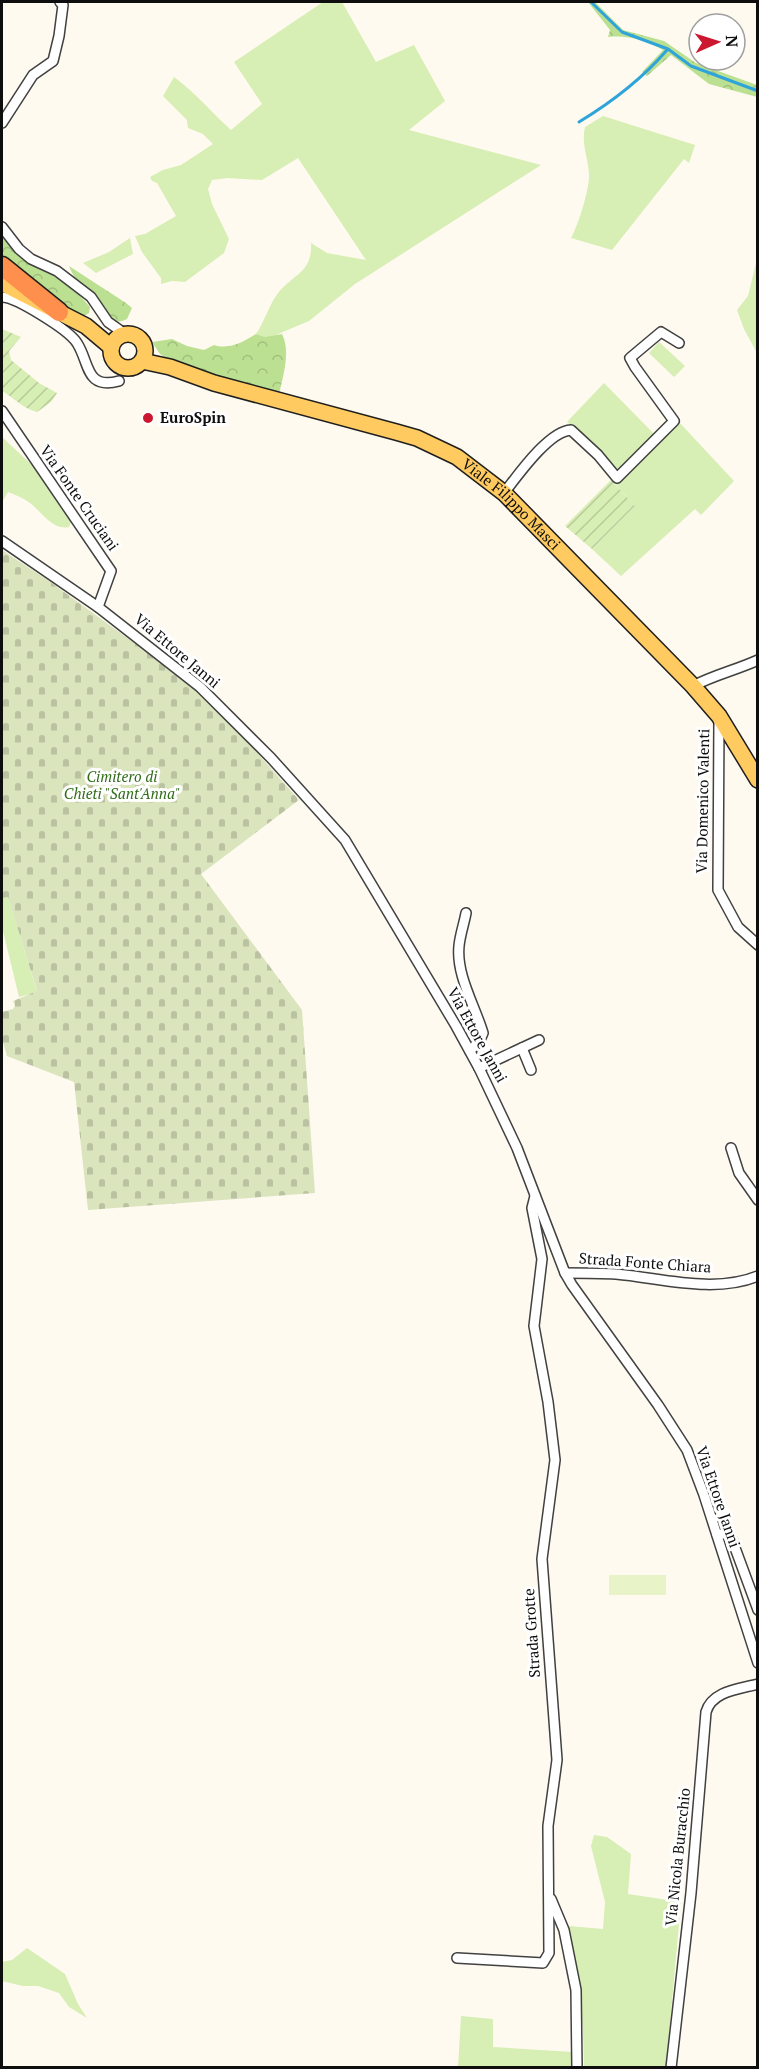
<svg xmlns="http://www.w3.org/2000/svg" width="759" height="2069" font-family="'PT Serif',serif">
  <defs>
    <pattern id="forest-crowns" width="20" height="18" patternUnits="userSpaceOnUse" patternTransform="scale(1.5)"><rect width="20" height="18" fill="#bce092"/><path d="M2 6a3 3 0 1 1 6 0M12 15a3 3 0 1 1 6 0" fill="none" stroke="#a0bf7d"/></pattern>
    <pattern id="cemetery-stones" width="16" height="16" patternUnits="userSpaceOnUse" patternTransform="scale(1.5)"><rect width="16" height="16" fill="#dae4bd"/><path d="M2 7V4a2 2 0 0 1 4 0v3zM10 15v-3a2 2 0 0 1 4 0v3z" fill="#bac2a1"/></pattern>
    <pattern id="garden-furrows" width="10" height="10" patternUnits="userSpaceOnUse" patternTransform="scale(1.5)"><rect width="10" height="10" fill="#d7eeb4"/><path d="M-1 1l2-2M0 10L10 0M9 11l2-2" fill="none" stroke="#b7cb9a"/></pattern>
  </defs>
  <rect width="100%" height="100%" fill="#fffaef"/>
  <g fill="#d7eeb4">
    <path d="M 323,2 L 342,2 L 376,62 L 414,45 L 445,101 L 409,130 L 541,165 L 355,284 L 309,321 L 271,337 L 265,337 L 256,334 C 264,322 268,308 276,296 C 291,274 313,274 311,243 L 327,253 L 366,260 L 298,158 L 262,180 L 227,178 L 212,180 L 208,189 L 212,204 L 229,239 L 224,253 L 185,282 L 172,281 L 161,284 L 161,278 L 142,252 L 135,236 L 145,234 L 176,216 L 157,183 L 152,181 L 150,177 L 163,170 L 181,165 L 213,144 L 203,134 L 188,128 L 187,120 L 163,96 L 174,77 C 195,92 212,113 231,130 L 262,104 L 234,62 Z"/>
    <path d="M 603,116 L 695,145 L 689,163 L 684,159 L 612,250 L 571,238 C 578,226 590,188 589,174 C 588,157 581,143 585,127 Z"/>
    <polygon points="130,238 133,254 96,273 83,263 109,252"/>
    <polygon points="757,259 757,353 744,329 737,310 748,296"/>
    <polygon points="659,342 685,366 674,377 649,353"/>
    <polygon points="604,383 655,435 619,474 593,443 567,422"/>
    <polygon points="678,421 734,481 701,515 695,509 621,576 592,549 635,506 615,484"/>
    <path d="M 2,437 L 33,466 L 71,522 L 69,527 C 53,531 42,512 30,503 C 23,498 16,495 8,492 L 2,502 Z"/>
    <polygon points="8,896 37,992 19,997 2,927 2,898"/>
    <polygon points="594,1835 607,1837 631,1854 628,1894 681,1902 666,2067 584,2067 583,2028 569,1926 603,1929 605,1902 591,1846"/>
    <polygon points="27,1948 65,1974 78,2004 87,2018 69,2007 59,1993 38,1986 23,1986 2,1981 2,1962 12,1960"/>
    <polygon points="461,2016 493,2019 493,2047 573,2052 573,2067 458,2068"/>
  </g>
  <g fill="url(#forest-crowns)">
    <path d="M 588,2 L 595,2 L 623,30 L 664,41 L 696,63 L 757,85 L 757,97 L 709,84 L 671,55 L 647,76 L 642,72 L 663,50 C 646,40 628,35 608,37 L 610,30 Z"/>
    <polygon points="2,233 65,279 90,307 89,313 84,316 67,309 2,265"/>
    <path d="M 69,266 L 126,303 L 132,308 L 127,319 C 121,322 115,323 109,319 C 97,311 74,280 69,266 Z"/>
    <path d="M 256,334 L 265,337 L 282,334 C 291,352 283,375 279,395 L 175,364 L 160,354 L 152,342 L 172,339 L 187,346 L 204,350 L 214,345 C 229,350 243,342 256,334 Z"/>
  </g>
  <polygon fill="url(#cemetery-stones)" points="2,550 49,581 189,683 245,739 299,800 201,874 302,1010 315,1193 88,1210 74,1082 7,1056 2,1038 2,1012 13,1009 15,1006 13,1001 37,991 8,897 2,898"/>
  <g fill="url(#garden-furrows)">
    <path d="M 2,329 L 21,337 L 9,351 L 11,360 L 39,383 L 57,393 L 51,402 L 37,412 C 24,409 14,398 2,391 Z"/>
    <polygon points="611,480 635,506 592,549 565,526"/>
  </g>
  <rect fill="#e8f4c7" x="609" y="1575" width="57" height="20"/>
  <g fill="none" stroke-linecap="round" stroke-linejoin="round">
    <g stroke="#2ea4da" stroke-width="3">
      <polyline points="591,2 622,32 668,49 691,66 758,91"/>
      <path d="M 579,122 C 612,102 642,79 667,50"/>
    </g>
    <g stroke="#414141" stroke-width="12">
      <g id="street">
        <polyline points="2,123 33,75 53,61 59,36 63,5 60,2"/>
        <polyline points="2,227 19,249 31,259 57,271 91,297 108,322 125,334"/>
        <path d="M 2,297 C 16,297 69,330 77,343 C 90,363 85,390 119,381"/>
        <polyline points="2,411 111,571 98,607"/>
        <path d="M 504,493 C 518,475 549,431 571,430 L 598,455 L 617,478 L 674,421 L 635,367 L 630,358 L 661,332 L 679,343"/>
        <polyline points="2,541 98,607 200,687 271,758 345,840 456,1026 479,1068 517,1148 565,1273 572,1285 658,1405 687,1450 704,1495 758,1663"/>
        <path d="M 693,686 C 714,675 736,670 758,660"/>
        <polyline points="719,719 718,890 738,927 758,945"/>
        <path d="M 466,913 C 464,924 460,935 459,946 C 456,975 475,1006 483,1033 L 480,1040 L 470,1051"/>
        <polyline points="522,1048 531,1070"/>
        <polyline points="479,1068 539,1040"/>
        <polyline points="731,1148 739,1173 758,1200"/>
        <path d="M 565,1273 C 582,1273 599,1273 616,1274 C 661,1278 714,1294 758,1276"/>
        <polyline points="717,1535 728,1533 731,1537 758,1610"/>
        <polyline points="551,1899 564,1930 576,1990 577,2068"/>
        <polyline points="457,1958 543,1963 549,1953 548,1826 557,1760 542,1559 555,1460 548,1402 534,1326 542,1259 532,1208 535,1196"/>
        <path d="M 671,2068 L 691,1893 L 706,1712 C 712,1691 739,1689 758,1684"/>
      </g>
    </g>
    <g stroke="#1f1f1f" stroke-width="18">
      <g id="primary">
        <polyline points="2,283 86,326 111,347"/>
        <circle cx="128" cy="351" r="17"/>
        <path id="s1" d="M 142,361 L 170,367 L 214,383 L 396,432 L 417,438 L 457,457 L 504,493 L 693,686 L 719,716 L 758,780"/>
      </g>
    </g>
    <g stroke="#1f1f1f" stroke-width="21">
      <polyline id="highway" points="2,266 59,312"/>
    </g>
    <use href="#street" stroke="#fff" stroke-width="9"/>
    <use href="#primary" stroke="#ffca5f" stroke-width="15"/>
    <use href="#highway" stroke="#ff8f4d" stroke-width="18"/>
  </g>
  <circle fill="#cb1830" stroke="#fff" stroke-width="2" cx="148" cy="418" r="6"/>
  <g text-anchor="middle" stroke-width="6" stroke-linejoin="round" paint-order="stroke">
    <g font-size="15" font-weight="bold" fill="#0e0e0e" stroke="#fff" text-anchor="start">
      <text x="160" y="423">EuroSpin</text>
    </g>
    <g font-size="15" fill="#0e0e0e" stroke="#fff">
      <text transform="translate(79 498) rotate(55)" y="5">Via Fonte Cruciani</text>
      <text dy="5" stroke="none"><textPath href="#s1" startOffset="402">Viale Filippo Masci</textPath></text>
      <text transform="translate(177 651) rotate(40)" y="5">Via Ettore Janni</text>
      <text transform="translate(703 801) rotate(-89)" y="5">Via Domenico Valenti</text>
      <text transform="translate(477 1035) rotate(61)" y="5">Via Ettore Janni</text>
      <text transform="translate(645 1263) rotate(4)" y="5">Strada Fonte Chiara</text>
      <text transform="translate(718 1497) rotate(71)" y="5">Via Ettore Janni</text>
      <text transform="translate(532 1633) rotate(-94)" y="5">Strada Grotte</text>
      <text transform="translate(678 1857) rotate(-84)" y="5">Via Nicola Buracchio</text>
    </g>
    <g font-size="15" font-style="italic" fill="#306c18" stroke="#fff">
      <text x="122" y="782">Cimitero di<tspan x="122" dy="17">Chieti "Sant'Anna"</tspan></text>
    </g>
  </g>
  <rect width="759" height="2069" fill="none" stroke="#0e0e0e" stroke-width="6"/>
  <g transform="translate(717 42) rotate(87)"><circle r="28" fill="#ffffff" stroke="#9f9f9f" stroke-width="1.5"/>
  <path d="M0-4.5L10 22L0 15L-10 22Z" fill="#cb1830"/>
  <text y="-9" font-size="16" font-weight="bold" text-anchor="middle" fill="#0e0e0e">N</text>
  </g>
</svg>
